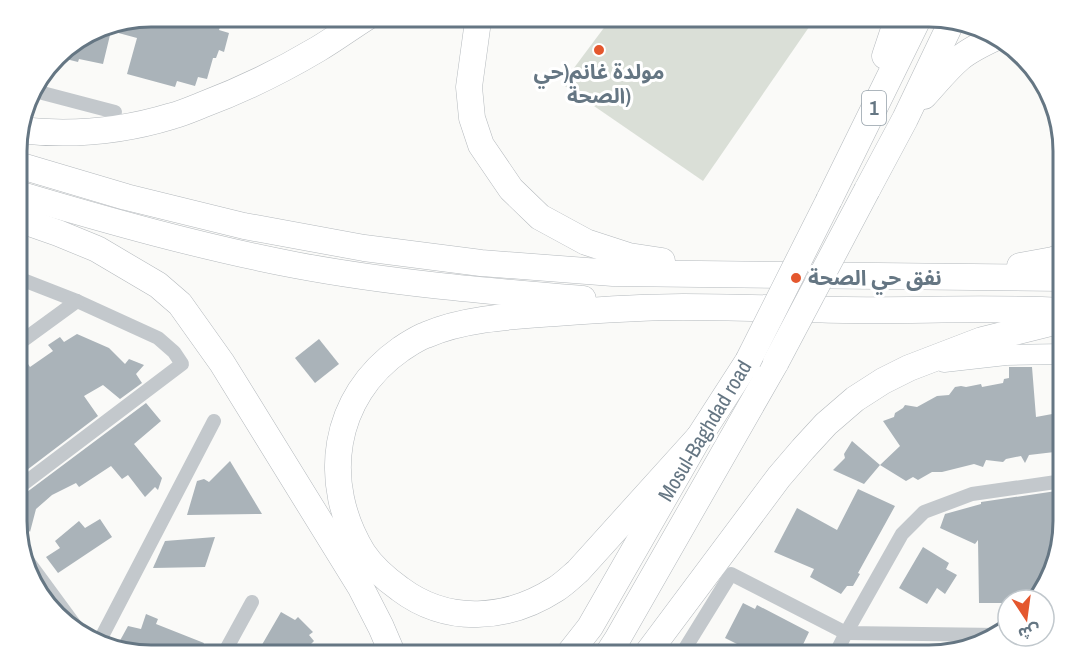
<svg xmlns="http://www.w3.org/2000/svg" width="1080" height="672" font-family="'Archivo Narrow','Noto Sans Arabic',sans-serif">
  <rect width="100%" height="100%" fill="#fafaf8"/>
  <polygon fill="#dadfd7" points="612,17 816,17 703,181 562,84"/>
  <g fill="#aab3b9">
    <polygon points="151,16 210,16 222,20 219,30 229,33 224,52 219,50 216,58 213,58 207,79 198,77 195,86 177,81 175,87 127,74 137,38 111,31 103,64 79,59 78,62 66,59 69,46 98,28 105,29 98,27 100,27"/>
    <polygon points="77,334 109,348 125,364 129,359 144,365 136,374 142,383 120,399 103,385 84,396 98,416 19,476 18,367 26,361 30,367 53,351 48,345 60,337 64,342"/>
    <polygon points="319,339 339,364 315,383 295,358"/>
    <polygon points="1009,367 1032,367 1036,417 1063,412 1063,451 1029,455 1025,463 1021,456 1006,459 1003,462 986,460 983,467 974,464 942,472 932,472 918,480 913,477 906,481 880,465 900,446 883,421 894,417 895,413 903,408 905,405 917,407 937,396 949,395 955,387 961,386 966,387 981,384 982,387 1003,383 1004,379 1009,378"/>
    <polygon points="146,403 161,421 134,444 162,478 158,490 155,487 145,497 128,475 122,479 111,466 79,487 76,483 52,495 36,509 30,532 18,517 18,497 23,495"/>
    <polygon points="852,441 880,465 864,484 833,470 845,458 844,454"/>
    <polygon points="230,461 262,514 187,515 197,481 204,479 209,482"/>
    <polygon points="858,489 895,506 858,573 860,574 853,586 847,586 841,594 810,577 814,569 774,552 797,508 837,530"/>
    <polygon points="1063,490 1063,530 1041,596 1036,600 1008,600 1008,603 979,603 978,540 975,544 940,528 945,514 981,504 981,502"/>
    <polygon points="100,519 112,537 58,573 46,557 60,548 55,541 79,521 85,528"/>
    <polygon points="215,537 205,567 153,568 165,541"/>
    <polygon points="923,547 949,563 946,569 957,575 945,594 937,588 927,604 899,588"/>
    <polygon points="743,603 755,609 757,605 809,632 798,655 759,655 725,638"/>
    <polygon points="281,612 295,620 298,617 313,632 309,635 314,641 300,655 256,655"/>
    <polygon points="146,614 158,619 156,624 204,643 199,655 150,656 117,646 128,626 141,629"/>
  </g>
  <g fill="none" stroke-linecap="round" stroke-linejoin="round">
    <g stroke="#b3babf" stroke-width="21">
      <polyline id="secondary" points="944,362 1006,355 1063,354"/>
    </g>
    <g stroke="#b4b9bd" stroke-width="27">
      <g id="highway">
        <polyline points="480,17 478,21 469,87 472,118 481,145 511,189 540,217 586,242 629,256 662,261"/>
        <polyline points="885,56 898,17"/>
        <path d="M 924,96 C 936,83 947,69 960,58 C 971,49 984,43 997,37"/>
        <path d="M 19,130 C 70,136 123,131 172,116 C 183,113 192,109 202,105 C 242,90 281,71 318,49 C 335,39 351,27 367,17"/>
        <polyline points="18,165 126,197 244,226 364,248 481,263 613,273 1063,278"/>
        <polyline points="867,190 905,119 951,23"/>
        <path d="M 18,194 C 109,221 201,247 295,265 C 390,283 487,291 583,299"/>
        <polyline points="829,200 919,17"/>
        <polyline points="18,219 58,233 97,249 158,285 180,304 222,363 361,588 381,627 393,655"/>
        <polyline points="1020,266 1053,260 1063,256"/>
        <path d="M 699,437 L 578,571 C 571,577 564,584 556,589 C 508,620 448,625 400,589 C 386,579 373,568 363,553 C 320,483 332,397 401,349 C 409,344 417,338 426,335 C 465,318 515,316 556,313 C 598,310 641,307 683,307 C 737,307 791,309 844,310 C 917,311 990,307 1063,311"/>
        <polyline points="568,655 590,627 699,437 748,361"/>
        <polyline points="607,655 618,638 776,362"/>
        <polyline points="646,655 779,477 803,449 826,424 855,399 883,381 909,368 982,340 1063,320"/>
      </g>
    </g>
    <g stroke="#c3c8cc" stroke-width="14">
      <polyline points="31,90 115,112"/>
      <polyline points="18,278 77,301 158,338 174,352 182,364 18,488"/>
      <polyline points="18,344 77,301"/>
      <polyline points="24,556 82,635"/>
      <polyline points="100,640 214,421"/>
      <polyline points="223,655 252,602"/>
      <polyline points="681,655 731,574 846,633 999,635"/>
      <polyline points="835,655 846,633 902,534 924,512 972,494 1063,481"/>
    </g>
    <use href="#secondary" stroke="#fff" stroke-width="20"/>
    <use href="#highway" stroke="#fff" stroke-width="26"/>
    <g stroke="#b4b9bd" stroke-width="27" stroke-linecap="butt">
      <g id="highway-bridge">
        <polyline points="748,361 829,200"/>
        <polyline points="776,362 867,190"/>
      </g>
    </g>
    <use href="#highway-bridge" stroke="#fff" stroke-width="26"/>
  </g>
  <g fill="#e4572e" stroke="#fff" stroke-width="2">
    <circle cx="599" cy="50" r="6"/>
    <circle cx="796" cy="278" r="6"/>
  </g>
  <g text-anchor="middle" stroke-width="6" stroke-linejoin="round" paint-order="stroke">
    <rect fill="#fff" stroke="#939fa8" stroke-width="1.5" x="862" y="91" width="24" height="34" rx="4.5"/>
    <g font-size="20" font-weight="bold" fill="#657683">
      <text x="874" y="115">1</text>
    </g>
    <g font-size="21" font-weight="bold" fill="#657683" stroke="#fff">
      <text x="599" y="79">مولدة غانم(حي<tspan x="599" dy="24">الصحة)</tspan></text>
      <text x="808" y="285" text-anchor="start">نفق حي الصحة</text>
    </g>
    <g font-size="21" fill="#657683" stroke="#fff">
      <text transform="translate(705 431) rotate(-59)" y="7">Mosul-Baghdad road</text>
    </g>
  </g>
  <path d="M0 0H1080V672H0ZM151 27H929A124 124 0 0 1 1053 151V521A124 124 0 0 1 929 645H151A124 124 0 0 1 27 521V151A124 124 0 0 1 151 27Z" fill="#fff" fill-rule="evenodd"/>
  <path fill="none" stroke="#657683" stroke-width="3" d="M151 27H929A124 124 0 0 1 1053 151V521A124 124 0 0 1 929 645H151A124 124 0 0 1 27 521V151A124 124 0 0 1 151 27Z"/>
  <g transform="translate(1026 618) rotate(167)"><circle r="28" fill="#ffffff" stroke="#c1c8cd" stroke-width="1.5"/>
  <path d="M0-4.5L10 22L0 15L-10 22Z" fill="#e4572e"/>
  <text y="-9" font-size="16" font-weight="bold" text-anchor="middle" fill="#657683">ش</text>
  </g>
</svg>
